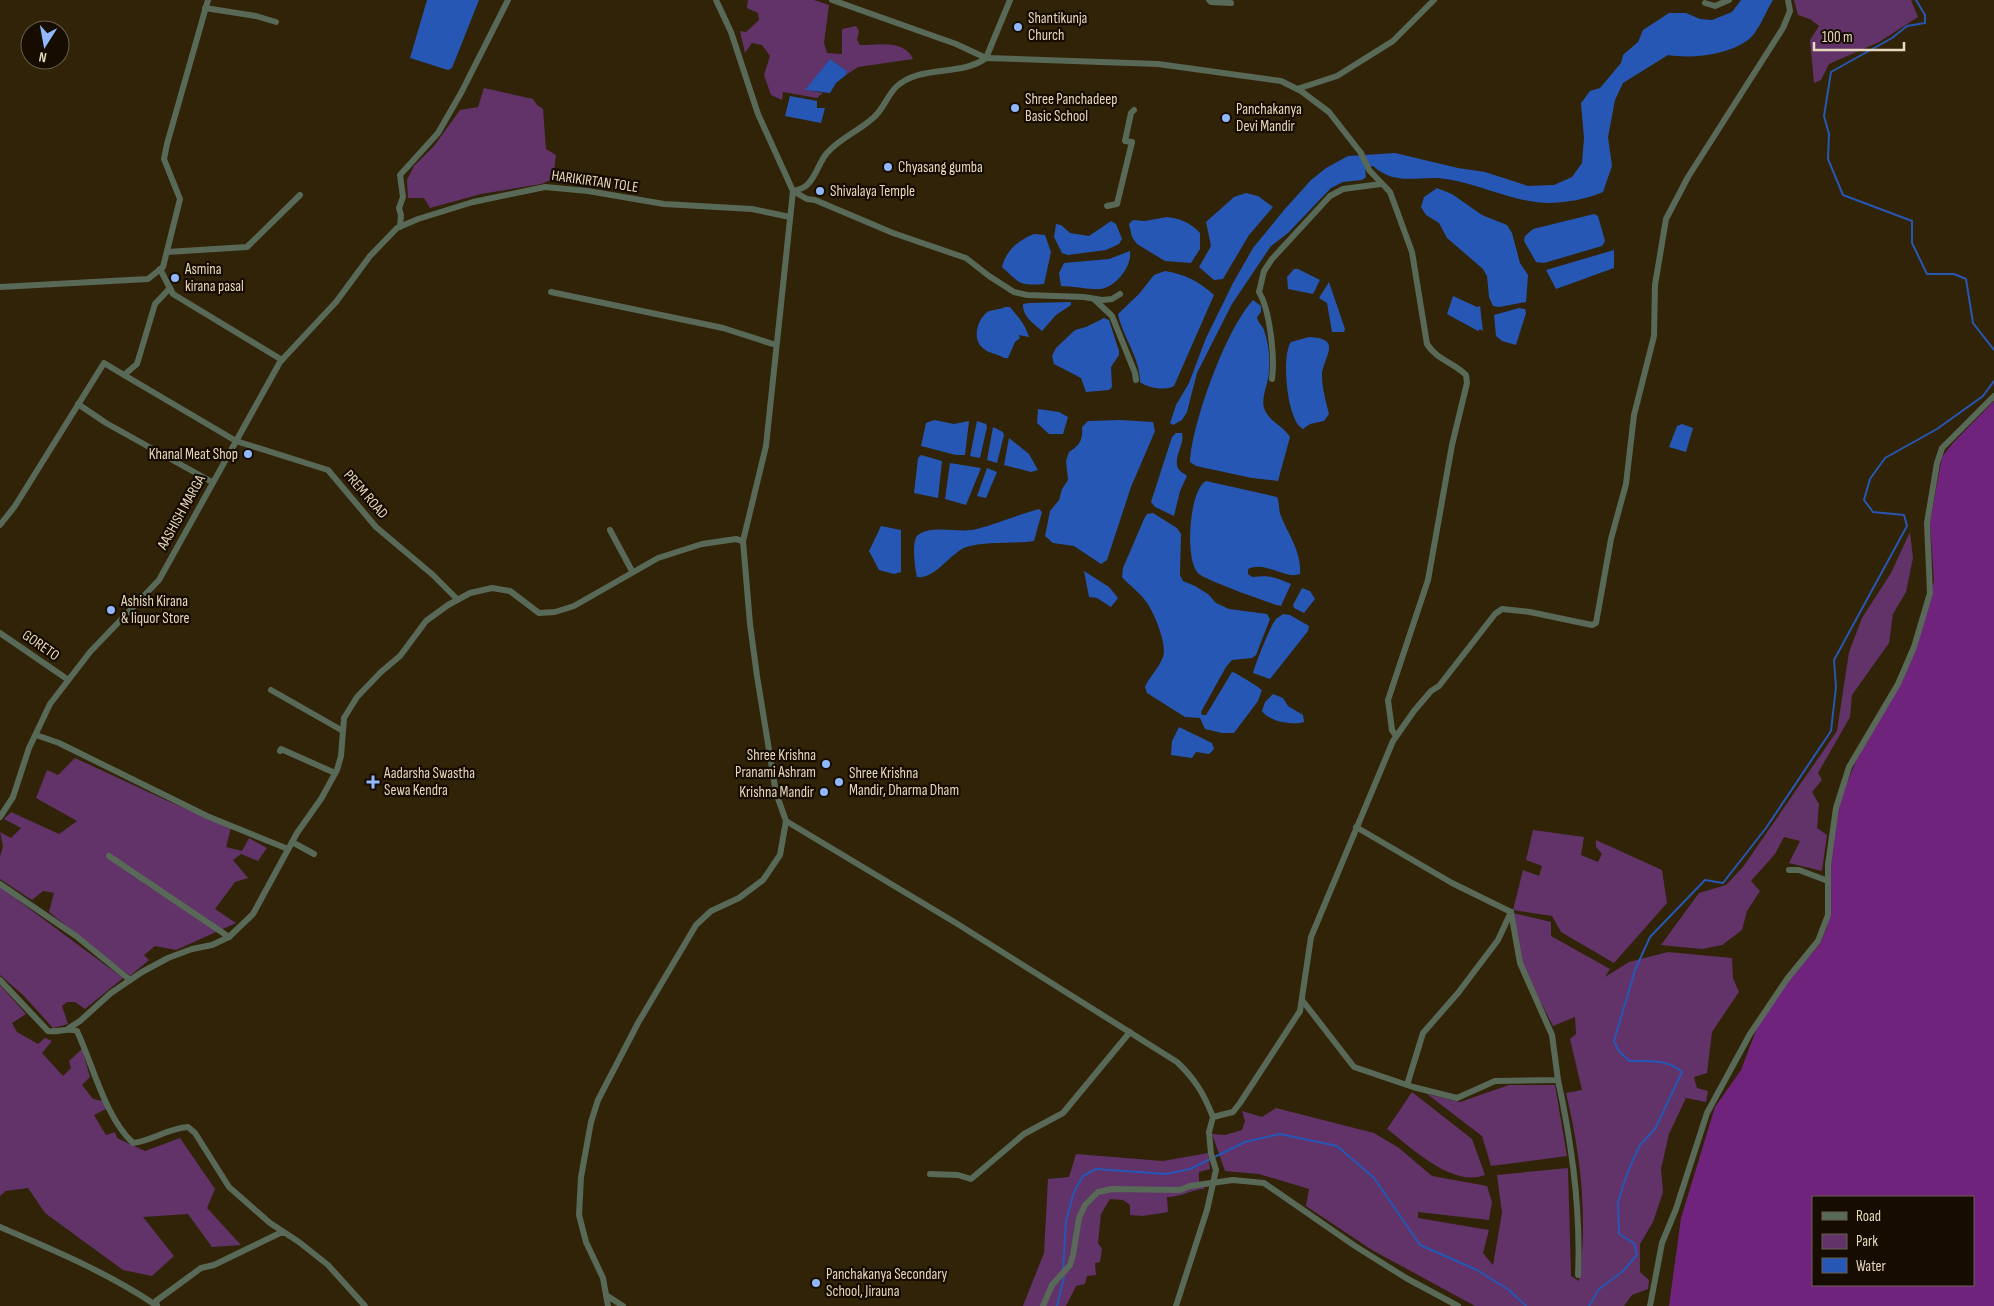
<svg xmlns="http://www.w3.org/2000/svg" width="1994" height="1306" font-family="'Sofia Sans Condensed',sans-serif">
  <rect width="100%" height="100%" fill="#302307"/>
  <g fill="#613369">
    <path d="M 748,0 L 814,0 L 829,5 L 824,43 L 827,53 L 842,54 L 842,29 L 856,26 L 859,31 L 857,40 L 860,45 C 878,45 904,39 913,59 L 858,67 L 846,75 L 847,71 L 830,59 L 806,90 L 823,93 L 817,98 L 783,92 L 782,100 L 771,95 L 764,75 L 770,56 L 762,45 L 752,43 L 745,53 L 740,31 L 746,32 L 759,20 L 758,13 L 747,8 Z"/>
    <polygon points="1794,0 1911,0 1918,17 1879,42 1829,64 1821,80 1814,83 1810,40 1819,26 1810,19 1798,15"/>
    <polygon points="484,88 533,99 537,105 543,109 546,149 556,155 553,179 541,184 481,194 430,208 424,198 408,198 407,180 414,166 434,146 460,110 478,107"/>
    <polygon points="1910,532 1913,558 1906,592 1893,614 1889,643 1852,695 1850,717 1818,773 1822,780 1812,792 1819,804 1817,828 1827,835 1822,871 1789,863 1800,841 1784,837 1775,854 1751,881 1760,891 1747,911 1742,930 1722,945 1702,949 1661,945 1699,893 1726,885 1743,867 1837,731 1849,652 1862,618 1891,573"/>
    <polygon points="75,758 170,802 231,828 226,847 242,851 249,838 267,848 258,861 241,854 233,860 248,878 235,882 215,909 236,923 176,950 155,946 144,955 149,960 130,976 49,912 54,893 43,891 32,900 0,879 0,857 3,846 0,832 11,838 21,828 4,819 11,812 59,834 77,821 36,798 47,770 58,775"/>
    <polygon points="1533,830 1584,837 1581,855 1598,862 1602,854 1596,847 1596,840 1662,870 1667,903 1614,963 1561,932 1552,916 1513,910 1523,870 1539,876 1542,866 1526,860"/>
    <polygon points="0,887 123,978 85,1009 75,1002 67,1002 62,1006 68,1024 53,1028 24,996 0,975"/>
    <path d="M 1513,913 L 1551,922 L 1551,936 L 1610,969 L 1605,977 L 1629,962 L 1668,952 L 1732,958 L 1733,978 L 1739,992 L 1712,1032 L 1707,1073 L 1694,1077 L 1697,1088 L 1708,1091 L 1706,1102 L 1686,1098 L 1669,1134 L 1661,1169 L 1663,1192 L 1653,1222 L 1640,1244 L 1640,1272 L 1649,1280 L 1648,1289 L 1632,1295 L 1624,1306 L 1475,1306 L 1372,1250 L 1306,1206 L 1309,1189 L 1259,1174 L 1225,1171 L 1212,1134 L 1225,1135 L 1242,1130 L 1245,1121 L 1242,1111 L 1262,1117 L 1276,1108 L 1374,1133 L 1399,1148 L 1432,1176 L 1487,1186 L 1492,1202 L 1489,1220 L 1418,1212 L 1418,1218 L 1489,1230 L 1483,1253 L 1493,1265 L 1502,1213 L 1497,1175 L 1568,1168 L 1571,1276 L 1579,1281 C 1588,1218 1581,1155 1566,1093 L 1582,1090 L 1570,1039 L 1576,1034 L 1575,1017 L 1553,1026 L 1521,963 Z"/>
    <polygon points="0,985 26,1014 12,1023 17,1032 38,1044 45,1038 52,1041 42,1053 63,1076 71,1068 69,1061 82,1049 90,1077 82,1085 93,1099 103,1101 106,1109 94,1115 106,1135 115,1132 117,1138 145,1151 180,1138 215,1189 207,1208 241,1245 212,1247 188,1214 143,1217 174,1256 152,1276 123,1270 45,1213 28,1188 6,1191 0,1196"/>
    <polygon points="1509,1085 1555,1085 1567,1156 1491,1166 1482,1136 1427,1094 1460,1102"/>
    <path d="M 1412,1092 L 1472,1139 L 1485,1175 C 1452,1188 1411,1147 1387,1129 Z"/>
    <path d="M 1208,1153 L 1210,1169 L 1199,1172 L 1199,1181 L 1205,1189 C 1195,1188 1182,1197 1167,1197 L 1168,1212 L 1143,1216 L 1130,1215 L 1130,1205 L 1123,1200 L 1110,1199 L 1101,1214 L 1098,1243 L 1102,1249 L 1100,1262 L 1095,1263 L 1096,1275 L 1087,1276 L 1085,1284 L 1076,1286 L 1066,1306 L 1023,1306 L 1044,1253 L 1048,1179 L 1069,1177 L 1076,1154 L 1163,1161 Z"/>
  </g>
  <path fill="#70237d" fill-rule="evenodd" d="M 1994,401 L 1994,1306 L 1669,1306 L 1681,1218 L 1715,1107 L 1741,1070 L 1757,1028 L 1787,982 L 1820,944 L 1827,927 L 1831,893 L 1830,861 L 1841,797 L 1856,761 L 1903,678 L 1927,611 L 1934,581 L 1930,522 L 1942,457 L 1953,443 ZM 1813,1197 L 1973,1197 L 1973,1285 L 1813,1285 Z"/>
  <g fill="#2757b4">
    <polygon points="427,0 479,0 452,68 448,70 410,58"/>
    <path d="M 1741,0 L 1773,0 C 1766,11 1758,33 1748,40 C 1727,55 1693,59 1668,55 L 1623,83 L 1615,100 L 1608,137 L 1612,166 L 1603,192 C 1587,199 1565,203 1547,203 C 1510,202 1475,181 1438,178 C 1412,177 1395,185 1373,166 L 1365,168 L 1366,177 L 1362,180 L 1343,182 L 1331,188 L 1288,233 L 1271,246 L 1232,304 L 1197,373 L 1187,412 L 1182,420 L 1173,425 L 1170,423 L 1176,405 L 1189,383 L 1206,338 L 1233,283 L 1253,248 L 1284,210 L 1311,180 L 1326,168 L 1348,156 L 1395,153 L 1458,168 L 1485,172 L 1528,186 L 1554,185 L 1572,177 L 1582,163 L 1584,138 L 1581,103 L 1590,91 L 1600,88 L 1621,63 L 1623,55 L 1638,42 L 1643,30 L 1669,13 L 1686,13 L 1700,19 L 1712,20 L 1732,12 Z"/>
    <polygon points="830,59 847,71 846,75 836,83 830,93 805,90"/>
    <polygon points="790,96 817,101 817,108 825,108 821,123 785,116"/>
    <polygon points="1437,188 1452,194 1482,215 1507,225 1512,233 1520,263 1528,275 1526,302 1499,307 1493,306 1489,297 1487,276 1483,269 1447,238 1439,223 1426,215 1421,207 1424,197"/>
    <polygon points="1246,193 1258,196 1273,207 1249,235 1223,279 1214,280 1199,267 1211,246 1206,222 1234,197"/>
    <polygon points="1594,214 1598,216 1605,241 1602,246 1544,263 1536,262 1524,241 1525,236 1533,229"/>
    <path d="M 1167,217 C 1181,219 1190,222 1200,233 L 1200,249 L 1191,263 L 1165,261 L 1137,244 L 1132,237 L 1129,224 L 1133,220 L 1145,221 Z"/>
    <polygon points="1111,221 1116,224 1122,239 1119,244 1106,250 1068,255 1062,253 1054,237 1056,224 1061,225 1070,233 1089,236"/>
    <path d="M 1034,234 L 1045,235 L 1051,252 L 1044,284 C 1018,286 1020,283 1002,267 C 1006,250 1019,240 1034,234 Z"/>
    <polygon points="1614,250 1614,268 1556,289 1546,270"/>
    <path d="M 1130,251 C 1132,266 1117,286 1101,289 C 1092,290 1072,286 1061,286 L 1059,273 L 1064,263 L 1109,259 Z"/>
    <polygon points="1294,269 1298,269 1320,280 1313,294 1288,289 1287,277"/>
    <path d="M 1165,271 C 1187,275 1198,281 1214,295 L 1174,386 C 1165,391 1148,388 1140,382 C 1140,357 1123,338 1118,314 L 1139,294 L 1154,275 Z"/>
    <polygon points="1329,282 1345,329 1344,332 1332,332 1327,303 1319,298"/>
    <polygon points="1453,296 1477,307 1480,306 1483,331 1480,329 1478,331 1447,314"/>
    <path d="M 1253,300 L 1261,306 L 1261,312 L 1257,317 C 1258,323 1262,325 1264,330 C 1269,344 1270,359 1269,373 C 1268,384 1261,398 1264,408 C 1269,422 1283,425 1290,437 L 1278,481 L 1252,478 L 1196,466 L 1190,462 C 1192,423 1226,329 1253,300 Z"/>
    <path d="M 1071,302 L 1071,305 L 1056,315 L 1042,331 C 1034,324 1022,316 1023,304 L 1029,303 Z"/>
    <path d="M 1005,307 L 1010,307 C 1018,317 1025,324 1029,337 L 1019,335 L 1020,338 L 1015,342 L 1008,358 L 1004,358 C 997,353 989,354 983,348 C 972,340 977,321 986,313 C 991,309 999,310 1005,307 Z"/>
    <polygon points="1519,308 1525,309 1526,313 1516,345 1502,341 1496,336 1494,315"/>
    <polygon points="1104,318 1109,320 1119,351 1119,355 1111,367 1112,387 1109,390 1086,392 1081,378 1054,364 1052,356 1056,348 1075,330 1086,327"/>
    <path d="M 1309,337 C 1344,338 1323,358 1322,375 C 1322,389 1326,401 1329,414 L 1324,421 L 1310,424 L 1303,429 C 1287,421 1281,355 1291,342 Z"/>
    <polygon points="1038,409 1059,412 1068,417 1063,434 1049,434 1037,423"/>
    <polygon points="934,420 954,424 969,421 965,455 956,455 921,446 926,423"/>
    <path d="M 1121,420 L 1153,422 L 1155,431 L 1131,487 L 1107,560 L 1101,564 L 1074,546 L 1053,543 L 1045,536 L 1050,511 L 1059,500 L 1062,489 L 1068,480 L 1066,461 L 1069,452 C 1080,445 1083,440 1082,427 L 1088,421 Z"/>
    <polygon points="977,421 986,424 987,427 980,458 970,456"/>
    <polygon points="1682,424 1693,428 1686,452 1669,447 1677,426"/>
    <polygon points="993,427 1003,432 1004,435 997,463 987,460"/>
    <path d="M 1176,433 L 1182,433 C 1185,444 1173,458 1178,468 C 1180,472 1184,473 1187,476 L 1180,491 L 1174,516 L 1155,507 L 1151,502 L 1172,437 Z"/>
    <polygon points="1009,438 1029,454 1038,470 1031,472 1004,465"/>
    <polygon points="921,455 942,461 938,498 914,493 918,458"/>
    <polygon points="950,463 981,468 966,505 945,499"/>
    <polygon points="987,468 997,472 986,498 977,496"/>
    <path d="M 1206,481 L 1277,497 C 1280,503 1278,509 1281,516 C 1288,534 1302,552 1300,574 C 1285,580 1265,560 1248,569 L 1248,574 L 1252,577 C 1271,575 1274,577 1291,584 L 1281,606 C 1271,604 1206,580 1199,574 C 1184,563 1189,489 1206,481 Z"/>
    <path d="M 1039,509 L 1042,512 L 1034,541 C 1016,544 977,541 962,549 C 948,557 934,579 917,577 C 915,569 911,540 918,535 C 931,525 956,532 972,530 C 990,527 1019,514 1039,509 Z"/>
    <path d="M 1153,513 L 1177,528 L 1181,534 L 1180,575 L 1183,581 L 1195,586 L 1208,594 L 1216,603 L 1229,609 L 1267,614 L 1270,619 L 1256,655 L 1252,658 L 1232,660 L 1226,667 L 1201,712 L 1202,715 L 1206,715 L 1232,672 C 1235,672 1257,686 1262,690 L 1258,701 L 1234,733 L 1222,733 L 1205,729 L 1200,718 L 1185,717 L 1147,693 L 1145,687 C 1149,677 1159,668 1163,657 C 1168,645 1153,609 1144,599 C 1138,591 1129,585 1122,577 L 1123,568 L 1144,519 L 1147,514 Z"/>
    <polygon points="881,526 901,530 901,572 894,574 879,570 869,551"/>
    <polygon points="1084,571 1109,587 1118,598 1111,607 1097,598 1089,597"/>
    <polygon points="1302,588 1310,591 1315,599 1304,613 1294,608 1293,605"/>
    <path d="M 1283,614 L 1290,615 L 1309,626 L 1308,631 L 1270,679 L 1253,673 C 1255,665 1271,624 1276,619 C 1278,617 1281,616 1283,614 Z"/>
    <path d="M 1273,694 L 1283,698 L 1288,706 L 1303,715 L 1304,722 C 1294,726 1268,721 1262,711 L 1265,702 Z"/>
    <polygon points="1179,727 1212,743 1214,749 1209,754 1196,752 1192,758 1171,755 1172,741"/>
  </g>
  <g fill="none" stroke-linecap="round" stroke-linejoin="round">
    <g stroke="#2757b4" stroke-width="2">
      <polyline points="1916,0 1925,15 1925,23 1907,26 1892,38 1831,72 1824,116 1829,134 1828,159 1843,195 1912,221 1912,243 1927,274 1954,274 1966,279 1973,323 1994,350"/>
      <polyline points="1063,1269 1066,1221 1074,1192 1083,1176 1096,1169 1166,1174 1190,1169 1245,1142 1280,1134 1337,1146 1374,1178 1420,1245 1477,1270 1509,1290 1526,1306"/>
      <polyline points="1057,1306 1064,1277"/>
      <path d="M 1589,1306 L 1599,1289 L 1623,1271 L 1637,1255 L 1634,1243 L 1619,1234 L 1618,1202 L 1628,1171 L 1640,1145 L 1655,1129 L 1682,1072 C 1667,1059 1648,1061 1629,1061 L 1619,1051 L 1614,1041 L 1635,970 L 1650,937 L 1705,880 L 1723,883 L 1766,828 L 1831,731 L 1836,687 L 1834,660 L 1907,526 L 1904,515 L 1873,512 L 1864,500 L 1870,479 L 1885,458 L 1937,429 L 1983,396 L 1994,381"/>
    </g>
    <g stroke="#596957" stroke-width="6">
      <polyline points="832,0 956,44 986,58 1010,0"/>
      <polyline points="1209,0 1211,2 1231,3"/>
      <polyline points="1705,3 1715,6 1729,0"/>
      <polyline points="205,8 256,16 276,22"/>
      <polyline points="1297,89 1337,76 1393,41 1434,0"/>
      <path d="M 793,191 C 797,190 804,188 807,185 C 816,177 819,162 827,153 C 840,138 859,131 873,118 C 883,110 887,96 896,87 C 920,64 961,77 986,58 L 1158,64 L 1281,81 L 1301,91 L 1329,112 L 1361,153 L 1369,170 L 1390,192 L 1412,252 L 1427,344 C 1438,361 1452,361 1466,375 L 1467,383 L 1452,445 L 1428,580 L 1388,700 L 1392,730 L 1396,736"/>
      <polyline points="793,191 807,199 815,200 893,233 966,258 989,276 1014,292 1027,295 1084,297 1102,300 1112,299 1120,294"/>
      <polyline points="1107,206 1117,204 1132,142 1125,141 1131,113 1134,110"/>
      <polyline points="400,227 401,215 399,208 403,197 400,175 438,133 461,93 508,0"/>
      <polyline points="167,252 247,247 300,195"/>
      <polyline points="160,269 173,294 282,360"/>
      <polyline points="0,287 148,279 163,267 180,199 164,159 167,144 208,0"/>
      <polyline points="551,292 723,328 776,345"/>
      <polyline points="1095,300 1112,316 1135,373 1136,380"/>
      <polyline points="124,375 236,441 328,470 376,527 433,575 457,599"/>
      <path d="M 1272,379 C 1275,358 1270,310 1259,292 L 1264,271 L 1272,259 L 1330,196 L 1343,189 L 1381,184"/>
      <polyline points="78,404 106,423 212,482"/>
      <polyline points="0,525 15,506 104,363 124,375 137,364 155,304 170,288"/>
      <polyline points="610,530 632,571"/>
      <polyline points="0,633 67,679"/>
      <polyline points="271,690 343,731"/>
      <polyline points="36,735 59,743 207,816 288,849"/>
      <polyline points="280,751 281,749 335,773"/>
      <polyline points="0,817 13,797 29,748 50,704 90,652 159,580 280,362 336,302 370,256 397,228 418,219 473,202 545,187 588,191 664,204 752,209 790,217"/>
      <path d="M 786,821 L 956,923 L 1177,1062 C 1195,1079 1204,1094 1213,1117"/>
      <polyline points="1356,827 1452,883 1511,912"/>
      <polyline points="292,842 314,854"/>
      <polyline points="109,856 229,937"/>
      <polyline points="1789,870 1799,870 1828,881"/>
      <polyline points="0,884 76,936 130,980"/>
      <path d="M 0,980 L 48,1031 C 59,1033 66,1027 77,1031 C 93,1065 105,1117 133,1143 C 152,1141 168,1128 188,1127 L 195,1133 L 229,1187 L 270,1223 L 299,1242 L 328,1265 L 365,1306"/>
      <polyline points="1302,1000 1354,1067 1413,1087 1457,1098 1495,1081 1558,1080 1552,1035 1520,963 1511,912"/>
      <polyline points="69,1028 80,1021 111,993 142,972 168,958 192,949 212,945 229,937 253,914 297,833 321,799 337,770 341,756 344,718 357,697 381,672 400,656 426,621 448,605 470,593 492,588 510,591 539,613 555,612 574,606 658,558 702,544 736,539 743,541"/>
      <path d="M 1558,1080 C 1572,1144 1581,1209 1578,1275"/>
      <polyline points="1407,1085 1423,1033 1458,993 1498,940 1511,912"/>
      <polyline points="930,1174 958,1175 971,1179 1024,1134 1063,1113 1130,1032"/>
      <path d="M 0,1227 C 53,1250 109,1273 157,1306"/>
      <polyline points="606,1295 623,1306"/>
      <polyline points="157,1306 156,1301 201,1268 214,1265 280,1233 285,1233"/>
      <polyline points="608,1306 603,1278 586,1242 579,1215 581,1177 591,1122 598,1100 638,1023 696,925 711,911 739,898 763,880 780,855 786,821 776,793 757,676 750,624 743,541 766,446 793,191 758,114 731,32 716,0"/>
      <polyline points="1043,1306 1052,1285 1070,1265 1073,1255 1079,1218 1085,1205 1098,1192 1112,1189 1180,1190 1190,1186 1233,1180 1264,1183 1355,1246 1406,1278 1458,1306"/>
      <polyline points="1176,1306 1207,1210 1216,1170 1211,1154 1209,1132 1213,1117 1233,1112 1240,1103 1300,1011 1311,937 1393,741 1414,711 1431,691 1439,686 1495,614 1502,609 1530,612 1592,625 1596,623 1611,539 1626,484 1634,415 1654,336 1655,285 1666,219 1688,177 1783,28 1790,11 1788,0"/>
      <polyline points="1650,1306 1662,1243 1676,1209 1707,1113 1750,1034 1787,979 1818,941 1828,915 1828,865 1836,808 1849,767 1898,684 1914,647 1930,593 1927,523 1937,463 1942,448 1994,396"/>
    </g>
  </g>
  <g fill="#91b8fd" stroke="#160c00" stroke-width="2">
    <circle cx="1018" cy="27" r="5"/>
    <circle cx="1015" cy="108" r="5"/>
    <circle cx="1226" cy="118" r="5"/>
    <circle cx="888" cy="167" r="5"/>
    <circle cx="820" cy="191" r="5"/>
    <circle cx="175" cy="278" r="5"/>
    <circle cx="248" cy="454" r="5"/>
    <circle cx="111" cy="610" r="5"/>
    <circle cx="826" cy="764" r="5"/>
    <path d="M370.5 774.5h5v5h5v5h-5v5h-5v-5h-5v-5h5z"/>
    <circle cx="839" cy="782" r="5"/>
    <circle cx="824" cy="792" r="5"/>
    <circle cx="816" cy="1283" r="5"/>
  </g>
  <g text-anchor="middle" stroke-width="4.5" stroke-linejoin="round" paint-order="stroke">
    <g font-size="15" fill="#e7d9be" stroke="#160c00" text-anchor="start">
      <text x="1028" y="23">Shantikunja<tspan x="1028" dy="17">Church</tspan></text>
      <text x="1025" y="104">Shree Panchadeep<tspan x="1025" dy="17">Basic School</tspan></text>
      <text x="1236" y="114">Panchakanya<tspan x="1236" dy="17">Devi Mandir</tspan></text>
      <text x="898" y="172">Chyasang gumba</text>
      <text x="830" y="196">Shivalaya Temple</text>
      <text x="185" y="274">Asmina<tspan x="185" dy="17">kirana pasal</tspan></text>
      <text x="238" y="459" text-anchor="end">Khanal Meat Shop</text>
      <text x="121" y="606">Ashish Kirana<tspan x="121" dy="17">&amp; liquor Store</tspan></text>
      <text x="816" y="760" text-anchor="end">Shree Krishna<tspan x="816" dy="17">Pranami Ashram</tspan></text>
      <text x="384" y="778">Aadarsha Swastha<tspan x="384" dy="17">Sewa Kendra</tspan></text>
      <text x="849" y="778">Shree Krishna<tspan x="849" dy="17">Mandir, Dharma Dham</tspan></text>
      <text x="814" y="797" text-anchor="end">Krishna Mandir</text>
      <text x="826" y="1279">Panchakanya Secondary<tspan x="826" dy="17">School, Jirauna</tspan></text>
    </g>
    <g font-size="15" fill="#e7d9be" stroke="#160c00">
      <text transform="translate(595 181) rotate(8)" y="5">HARIKIRTAN TOLE</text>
      <text transform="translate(366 494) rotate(49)" y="5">PREM ROAD</text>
      <text transform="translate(181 512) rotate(-61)" y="5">AASHISH MARGA</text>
      <text transform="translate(41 645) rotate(35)" y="5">GORETO</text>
    </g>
  </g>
  <rect x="1812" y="1196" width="162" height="90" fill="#160c00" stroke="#6a5e4c"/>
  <rect x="1822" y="1212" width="25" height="8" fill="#596957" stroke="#6a5e4c"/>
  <text x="1856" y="1221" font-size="15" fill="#e7d9be">Road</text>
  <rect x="1822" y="1234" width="25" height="15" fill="#613369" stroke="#6a5e4c"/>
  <text x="1856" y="1246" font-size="15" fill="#e7d9be">Park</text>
  <rect x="1822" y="1258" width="25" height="15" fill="#2757b4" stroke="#6a5e4c"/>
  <text x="1856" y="1271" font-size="15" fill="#e7d9be">Water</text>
  <g transform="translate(45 45) rotate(191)"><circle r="24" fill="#160c00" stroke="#6a5e4c"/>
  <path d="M0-4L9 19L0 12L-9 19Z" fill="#91b8fd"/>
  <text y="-8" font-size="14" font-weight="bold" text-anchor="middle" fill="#e7d9be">N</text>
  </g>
  <path d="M1814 42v8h90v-8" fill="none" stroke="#e7d9be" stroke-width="2.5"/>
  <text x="1822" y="42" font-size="15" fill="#e7d9be" stroke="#160c00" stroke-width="4" paint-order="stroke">100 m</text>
</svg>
